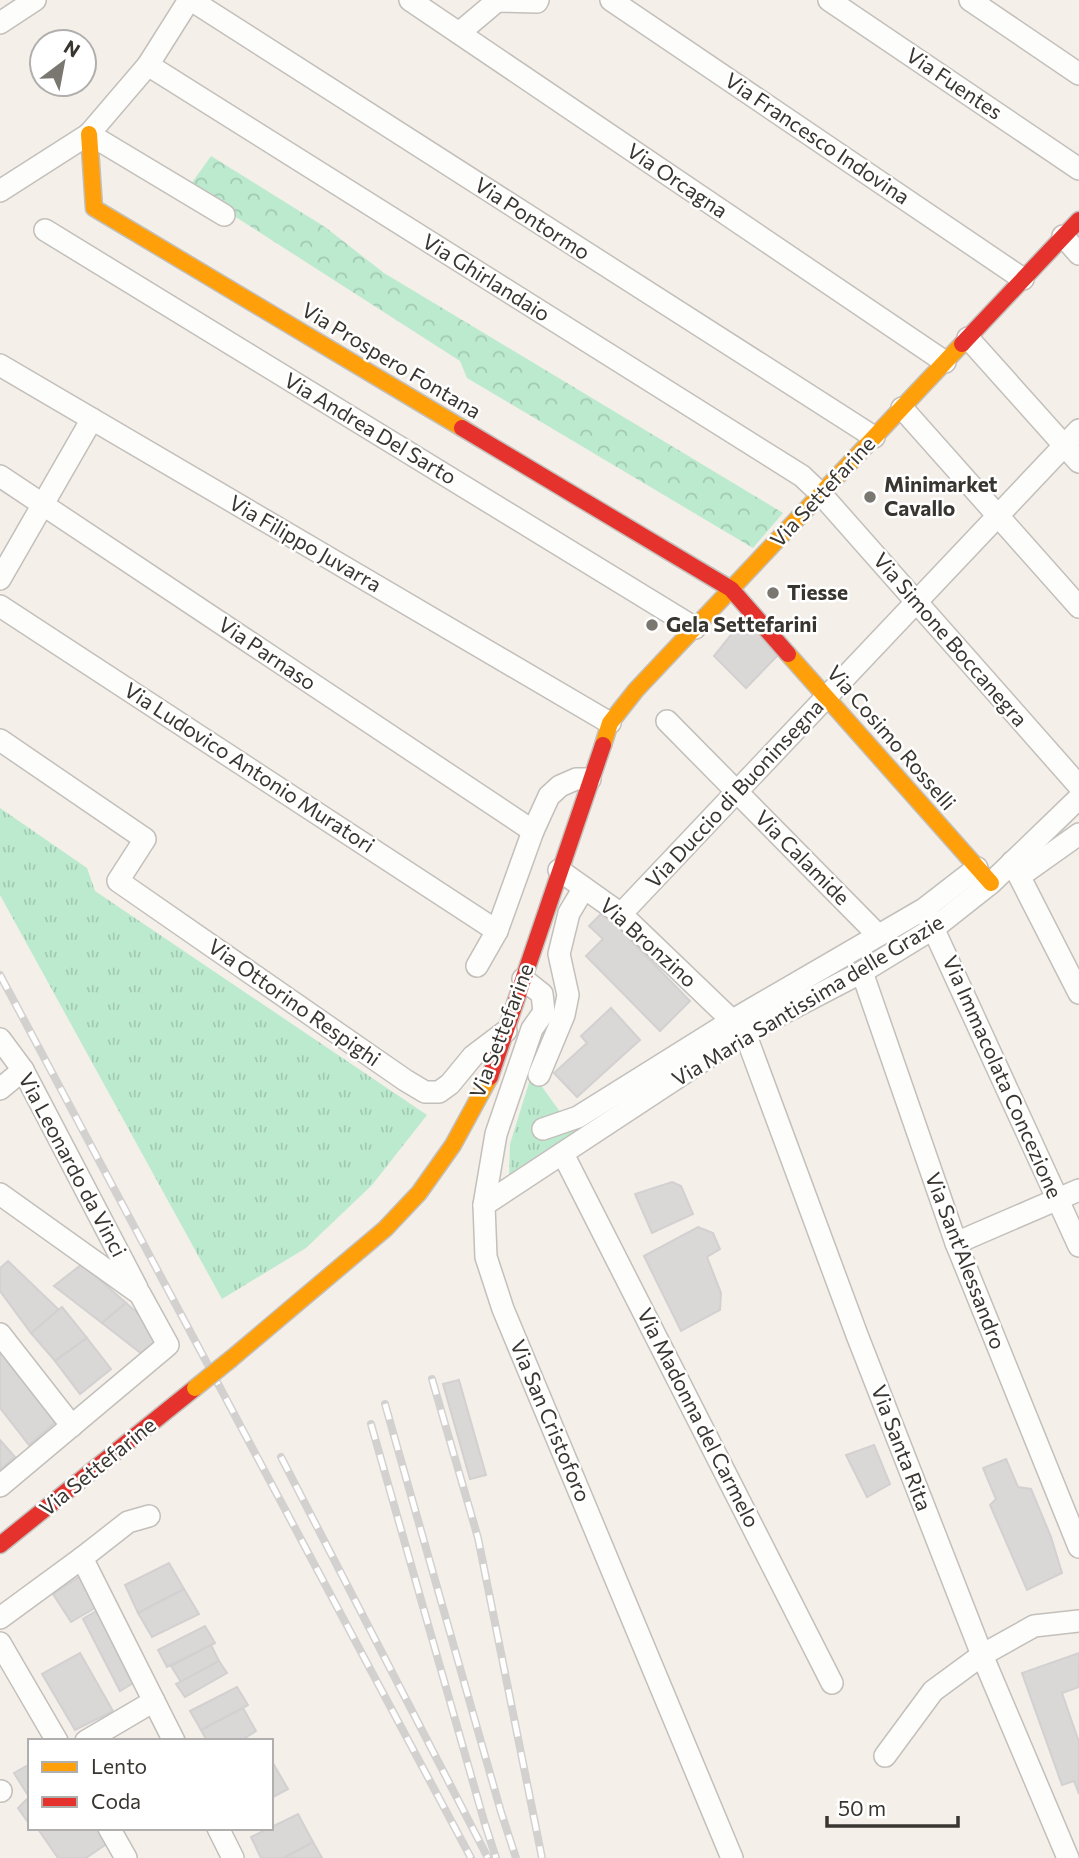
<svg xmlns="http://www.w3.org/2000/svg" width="1079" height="1858" font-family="Commissioner,sans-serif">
  <defs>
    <pattern id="grass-tufts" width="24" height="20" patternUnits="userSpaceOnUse" patternTransform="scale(1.75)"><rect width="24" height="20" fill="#bceacf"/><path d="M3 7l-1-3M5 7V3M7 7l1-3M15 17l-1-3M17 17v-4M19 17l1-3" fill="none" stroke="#a2c9b2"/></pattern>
    <pattern id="park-crowns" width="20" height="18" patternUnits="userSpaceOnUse" patternTransform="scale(1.75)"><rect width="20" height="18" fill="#bceacf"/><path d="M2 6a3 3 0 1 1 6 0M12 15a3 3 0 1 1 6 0" fill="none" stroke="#a2c9b2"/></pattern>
  </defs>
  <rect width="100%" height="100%" fill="#f4efe9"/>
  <g fill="url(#grass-tufts)">
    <polygon points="0,808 87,868 95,891 427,1115 372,1185 306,1248 222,1299 0,895"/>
    <polygon points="727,1029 509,1179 510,1144 532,1073 571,1127"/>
  </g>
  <polygon fill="url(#park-crowns)" points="211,156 325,227 384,273 783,513 753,548 467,378 460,361 189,187"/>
  <g fill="#dad7d7" stroke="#d2d0d0" stroke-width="2">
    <polygon points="747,615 782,651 746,688 714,656"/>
    <polygon points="603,912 690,1001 660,1031 586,956 603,939 589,926"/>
    <polygon points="611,1008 640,1040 577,1097 554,1073 587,1043 581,1036"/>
    <polygon points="672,1182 681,1186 693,1214 652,1233 635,1194"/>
    <polygon points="698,1227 713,1233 720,1249 707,1257 721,1293 720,1310 681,1331 644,1256"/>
    <polygon points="8,1261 59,1310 31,1333 0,1291 0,1268"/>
    <polygon points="82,1264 126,1303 102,1323 54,1286"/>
    <polygon points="126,1303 162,1335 143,1355 102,1323"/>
    <polygon points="62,1307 87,1338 55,1361 31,1333"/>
    <polygon points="87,1338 111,1369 80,1394 55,1361"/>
    <polygon points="0,1349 58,1420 29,1445 0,1408"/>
    <polygon points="459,1380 486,1475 470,1479 443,1384"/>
    <polygon points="0,1440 15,1457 0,1470"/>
    <polygon points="874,1445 890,1484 867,1497 846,1455"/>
    <polygon points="1006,1459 1018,1487 1031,1489 1051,1537 1062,1573 1027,1590 990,1505 996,1499 983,1468"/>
    <polygon points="169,1563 184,1589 138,1613 125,1585"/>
    <polygon points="82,1575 100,1605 71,1622 53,1594"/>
    <polygon points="184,1589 199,1614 152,1637 138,1613"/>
    <polygon points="98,1610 138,1680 120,1691 83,1619"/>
    <polygon points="205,1626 215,1643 167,1667 158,1650"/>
    <polygon points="211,1645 219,1661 181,1682 171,1666"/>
    <polygon points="80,1653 113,1711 75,1730 42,1674"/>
    <polygon points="1079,1653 1079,1687 1062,1693 1079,1742 1079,1794 1074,1781 1062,1785 1022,1673"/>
    <polygon points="219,1661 227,1673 185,1697 176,1684"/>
    <polygon points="237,1687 248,1705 201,1730 190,1711"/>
    <polygon points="243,1708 256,1731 240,1741 207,1741 201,1730"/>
    <polygon points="30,1764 30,1825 18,1808 29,1797 14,1773"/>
    <polygon points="274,1765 288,1789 271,1798 271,1767"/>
    <polygon points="298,1814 313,1842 284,1858 261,1858 251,1837"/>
    <polygon points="99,1828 108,1843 86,1858 58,1858 38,1829"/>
    <polygon points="313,1842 322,1858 284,1858"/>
  </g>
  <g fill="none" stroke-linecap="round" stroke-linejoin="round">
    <g stroke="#c3bfba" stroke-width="24">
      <g id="street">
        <polyline points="191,0 874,437"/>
        <polyline points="410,0 945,362"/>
        <polyline points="611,0 1023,279"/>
        <polyline points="829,0 1079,169"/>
        <polyline points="970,0 1079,74"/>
        <polyline points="0,23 35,0"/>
        <polyline points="459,33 497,1 537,2 538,0"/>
        <polyline points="148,65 802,476 821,494 1079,786"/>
        <polyline points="89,134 224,215"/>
        <polyline points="0,191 89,134 148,65 189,0"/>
        <polyline points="45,230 695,628"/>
        <polyline points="1063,236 1079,254"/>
        <polyline points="968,338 1079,462"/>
        <polyline points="0,365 610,723"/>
        <polyline points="902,408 1079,607"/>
        <polyline points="0,476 533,831"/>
        <polyline points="0,579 92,419"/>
        <polyline points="0,606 497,931"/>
        <polyline points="667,721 878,935"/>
        <polyline points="0,740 145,839 118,881 405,1080 425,1092 439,1092 450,1084 473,1056 506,1031"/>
        <polyline points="1012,862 1079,993"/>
        <polyline points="559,870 621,914 745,1033 857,1335 982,1655 1068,1858"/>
        <polyline points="1020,876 1079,834"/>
        <polyline points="621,914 1079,430"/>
        <polyline points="928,917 1079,1246"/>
        <polyline points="477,966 497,931 533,831 549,796 560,786 576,779 590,779"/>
        <polyline points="862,972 956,1243 1079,1547"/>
        <polyline points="523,979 542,994 544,1012 532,1029 496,1134 484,1205 486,1257 503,1309 732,1858"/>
        <polyline points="0,1039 23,1070 137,1288"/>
        <polyline points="539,1075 564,1015 568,995 559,954 569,913 584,888"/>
        <polyline points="0,1089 23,1070"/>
        <polyline points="543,1129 578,1117 733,1020 924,909 977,868"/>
        <polyline points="563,1154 832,1683"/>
        <polyline points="0,1194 140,1294 168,1345 0,1486"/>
        <polyline points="484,1205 745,1033 862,972 934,928 991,883 1079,798"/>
        <polyline points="956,1243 1079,1190"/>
        <polyline points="0,1334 72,1426"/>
        <polyline points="82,1558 174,1741"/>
        <polyline points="0,1618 82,1558 128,1522 149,1516"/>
        <polyline points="0,1643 57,1741"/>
        <polyline points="86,1741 154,1701"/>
        <polyline points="885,1756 933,1691 982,1655 1034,1626 1079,1621"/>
        <polyline points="0,1791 1,1791"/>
        <polyline points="109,1828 126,1858"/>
        <polyline points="218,1828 233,1858"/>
      </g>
    </g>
    <g stroke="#c3bfba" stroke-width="19">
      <g id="slow">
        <polyline points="89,134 94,208 462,428"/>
        <polyline points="788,654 991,883"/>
        <polyline points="603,745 610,723 636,690 962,344"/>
        <polyline points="231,1359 385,1229 419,1193 453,1145 490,1077"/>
      </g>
    </g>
    <g stroke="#c3bfba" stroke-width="19">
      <g id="jam">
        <polyline points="962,344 1079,220"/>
        <polyline points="462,428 731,589 788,654"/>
        <polyline points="490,1077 603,745"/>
        <polyline points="0,1545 195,1388"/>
      </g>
    </g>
    <use href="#street" stroke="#fdfdfc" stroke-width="21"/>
    <use href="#slow" stroke="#ff9f0a" stroke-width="16"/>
    <use href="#jam" stroke="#e5322d" stroke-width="16"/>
    <g stroke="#d3d1d0" stroke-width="8">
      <g id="rail">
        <polyline points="0,975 471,1858"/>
        <polyline points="432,1379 478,1538 542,1858"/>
        <polyline points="385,1404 501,1812 516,1858"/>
        <polyline points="371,1424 484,1821 496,1858"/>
        <polyline points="281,1457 488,1858"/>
      </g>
    </g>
    <use href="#rail" stroke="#fff" stroke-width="5" stroke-dasharray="16" stroke-linecap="butt"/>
    <g stroke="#c3bfba" stroke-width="19" stroke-linecap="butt">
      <polyline id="slow-bridge" points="195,1388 231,1359"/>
    </g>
    <use href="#slow-bridge" stroke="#ff9f0a" stroke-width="16"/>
  </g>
  <g fill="#7a7771" stroke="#fff" stroke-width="2.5">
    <circle cx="870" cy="497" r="7"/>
    <circle cx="773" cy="593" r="7"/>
    <circle cx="652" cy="625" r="7"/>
  </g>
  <g text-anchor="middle" stroke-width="5" stroke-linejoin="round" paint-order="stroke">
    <g font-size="21" fill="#393631" stroke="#fff">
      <text transform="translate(954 84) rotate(34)" y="7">Via Fuentes</text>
      <text transform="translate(817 139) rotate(34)" y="7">Via Francesco Indovina</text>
      <text transform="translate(677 181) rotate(34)" y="7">Via Orcagna</text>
      <text transform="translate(532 219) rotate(33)" y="7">Via Pontormo</text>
      <text transform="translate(486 278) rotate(32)" y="7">Via Ghirlandaio</text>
      <text transform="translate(391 361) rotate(31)" y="7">Via Prospero Fontana</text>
      <text transform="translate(370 429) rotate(31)" y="7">Via Andrea Del Sarto</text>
      <text transform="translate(823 492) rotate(-47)" y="7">Via Settefarine</text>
      <text transform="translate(305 544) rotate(30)" y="7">Via Filippo Juvarra</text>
      <text transform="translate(950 640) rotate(49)" y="7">Via Simone Boccanegra</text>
      <text transform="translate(267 654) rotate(34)" y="7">Via Parnaso</text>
      <text transform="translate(891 738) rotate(49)" y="7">Via Cosimo Rosselli</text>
      <text transform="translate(249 768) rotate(33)" y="7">Via Ludovico Antonio Muratori</text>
      <text transform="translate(735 794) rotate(-47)" y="7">Via Duccio di Buoninsegna</text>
      <text transform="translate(802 858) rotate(45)" y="7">Via Calamide</text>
      <text transform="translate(648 943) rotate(42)" y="7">Via Bronzino</text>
      <text transform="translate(808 1001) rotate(-31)" y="7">Via Maria Santissima delle Grazie</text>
      <text transform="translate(294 1003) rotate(35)" y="7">Via Ottorino Respighi</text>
      <text transform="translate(502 1031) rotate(-69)" y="7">Via Settefarine</text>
      <text transform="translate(1002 1077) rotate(66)" y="7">Via Immacolata Concezione</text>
      <text transform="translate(72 1165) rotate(62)" y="7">Via Leonardo da Vinci</text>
      <text transform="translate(965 1261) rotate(69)" y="7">Via Sant'Alessandro</text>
      <text transform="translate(698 1418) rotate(63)" y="7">Via Madonna del Carmelo</text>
      <text transform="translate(550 1421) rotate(67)" y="7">Via San Cristoforo</text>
      <text transform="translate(901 1448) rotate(69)" y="7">Via Santa Rita</text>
      <text transform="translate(98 1467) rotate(-39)" y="7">Via Settefarine</text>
    </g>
    <g font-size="21" font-weight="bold" fill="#393631" stroke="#fff" text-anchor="start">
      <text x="884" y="492">Minimarket<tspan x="884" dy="24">Cavallo</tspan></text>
      <text x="787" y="600">Tiesse</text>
      <text x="666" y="632">Gela Settefarini</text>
    </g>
  </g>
  <rect x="28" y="1739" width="245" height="91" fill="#ffffff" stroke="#b0afad" stroke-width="2"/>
  <rect x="42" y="1762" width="35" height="10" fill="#ff9f0a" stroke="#b0afad" stroke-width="2"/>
  <text x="91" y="1774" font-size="21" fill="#393631">Lento</text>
  <rect x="42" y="1797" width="35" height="10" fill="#e5322d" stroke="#b0afad" stroke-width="2"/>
  <text x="91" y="1809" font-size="21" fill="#393631">Coda</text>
  <g transform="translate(63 63) rotate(32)"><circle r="33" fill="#ffffff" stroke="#b0afad" stroke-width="2"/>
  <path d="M0-5L12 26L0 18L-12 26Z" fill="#7a7771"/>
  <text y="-10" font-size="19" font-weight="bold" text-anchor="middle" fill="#393631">N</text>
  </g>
  <path d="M827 1816v10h131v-10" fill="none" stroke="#393631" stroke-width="3.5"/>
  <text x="838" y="1816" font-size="21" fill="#393631" stroke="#ffffff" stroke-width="5" paint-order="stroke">50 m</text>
</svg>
